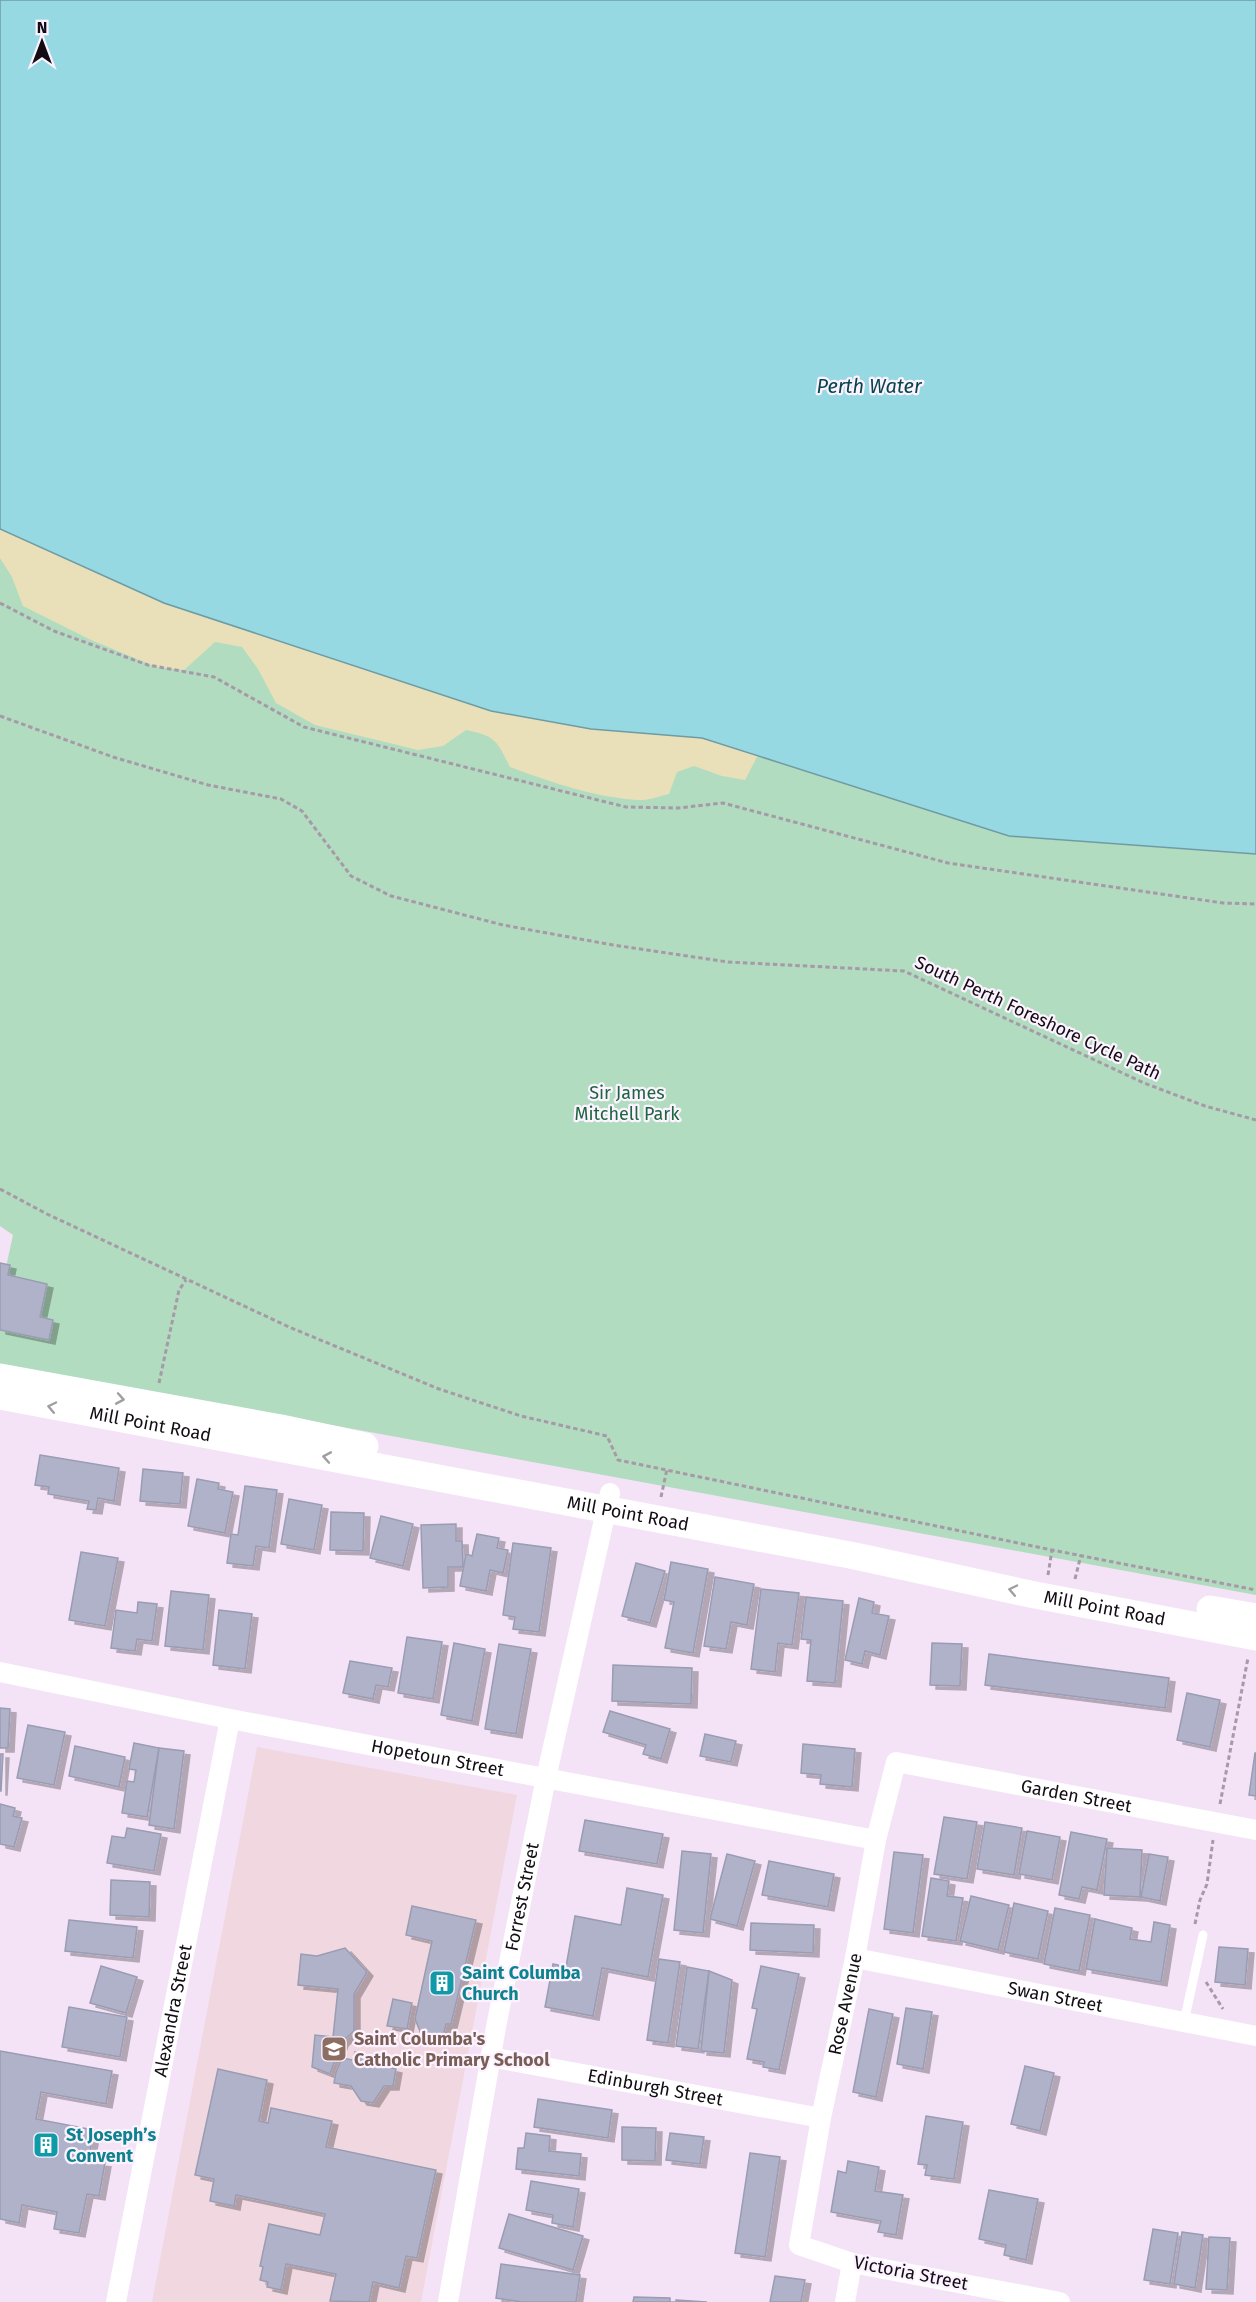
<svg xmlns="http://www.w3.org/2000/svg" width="1256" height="2302" font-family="'Fira Sans',sans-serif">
  <defs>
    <filter id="shadow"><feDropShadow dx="6" dy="4" stdDeviation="0" flood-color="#0004"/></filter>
  </defs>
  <rect width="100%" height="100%" fill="#f4e2f7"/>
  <polygon fill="#f1d8e0" points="257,1747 517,1795 421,2302 152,2302"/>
  <polygon fill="#b1dcbf" points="0,529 702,738 1009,836 1256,854 1256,1595 0,1364 0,1295 13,1235 0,1226"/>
  <path fill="#e9e0ba" d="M 0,529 L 164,604 L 491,711 L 591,729 L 702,738 L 758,755 L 745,780 L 722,776 L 694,766 L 677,772 L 669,794 C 660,796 650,800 642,800 C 599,799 550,782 510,767 C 497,741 496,736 466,730 L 443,746 L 418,750 L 315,725 L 276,703 L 258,669 L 242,647 L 215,642 L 184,670 L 156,667 L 89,639 L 23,606 L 12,577 L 0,558 Z"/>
  <polygon fill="#97d9e2" stroke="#6f9ca4" stroke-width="1.5" points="0,0 1256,0 1256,854 1009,836 702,738 591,729 491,711 164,603 0,529"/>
  <g fill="#b0b2c9" stroke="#9a9cb3" stroke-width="1.5" filter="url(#shadow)">
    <polygon points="0,1263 10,1265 8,1275 47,1284 40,1317 53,1320 49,1340 0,1330"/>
    <polygon points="40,1455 119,1468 114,1501 98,1498 96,1510 87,1509 89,1501 48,1494 49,1487 35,1485"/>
    <polygon points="143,1469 183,1473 180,1504 140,1501"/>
    <polygon points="197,1479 219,1483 218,1489 233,1492 225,1533 188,1526"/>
    <polygon points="245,1486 277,1490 269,1548 256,1546 253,1566 227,1563 231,1534 238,1535"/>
    <polygon points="289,1499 322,1505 314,1550 281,1544"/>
    <polygon points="331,1512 364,1513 363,1551 330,1550"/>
    <polygon points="381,1516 413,1524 403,1566 370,1558"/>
    <polygon points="456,1524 456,1541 462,1541 463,1567 448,1567 448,1587 423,1588 421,1525"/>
    <polygon points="477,1534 499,1538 497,1548 508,1550 503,1573 490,1570 486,1591 460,1586 466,1554 472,1556"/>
    <polygon points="513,1543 551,1548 539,1632 513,1629 515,1617 503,1615"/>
    <polygon points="81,1552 118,1558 105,1626 69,1620"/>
    <polygon points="671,1562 708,1569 693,1653 665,1648 674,1602 664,1600"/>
    <polygon points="636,1563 665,1571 650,1623 622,1616"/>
    <polygon points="715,1577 754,1584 747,1625 731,1622 726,1649 704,1646"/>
    <polygon points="761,1589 799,1593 792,1645 778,1643 775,1672 751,1669"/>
    <polygon points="171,1591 209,1595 203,1650 165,1646"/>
    <polygon points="806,1597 843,1601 835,1683 807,1681 811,1640 801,1639"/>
    <polygon points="859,1598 874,1602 872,1613 889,1616 880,1655 865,1651 862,1664 845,1660"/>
    <polygon points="138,1602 157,1604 152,1641 137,1639 135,1651 111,1648 116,1610 137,1613"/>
    <polygon points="219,1610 252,1614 245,1669 213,1665"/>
    <polygon points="407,1637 442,1642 433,1699 398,1693"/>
    <polygon points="454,1643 485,1649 472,1721 441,1715"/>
    <polygon points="932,1643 962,1644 960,1686 930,1685"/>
    <polygon points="499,1644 531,1649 516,1734 485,1729"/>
    <polygon points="989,1654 1169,1678 1165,1708 985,1685"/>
    <polygon points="350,1661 392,1668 388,1687 376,1685 373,1699 343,1693"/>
    <polygon points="613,1665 692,1668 691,1704 612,1701"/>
    <polygon points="1187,1693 1220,1700 1210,1747 1177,1740"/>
    <polygon points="0,1708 10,1709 8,1748 0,1748"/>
    <polygon points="610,1711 670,1729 661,1759 643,1754 646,1745 603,1732"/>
    <polygon points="28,1725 65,1732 54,1785 17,1778"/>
    <polygon points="705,1734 736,1741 731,1762 700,1756"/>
    <polygon points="134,1743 159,1748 147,1817 122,1813 127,1781 134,1782 136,1770 129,1769"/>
    <polygon points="803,1744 855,1749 852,1787 820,1784 821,1775 801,1773"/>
    <polygon points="75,1746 125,1757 119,1787 69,1776"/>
    <polygon points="159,1748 184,1751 174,1829 149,1825"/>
    <polygon points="1255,1753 1256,1753 1256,1796 1249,1795"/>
    <polygon points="0,1754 3,1754 1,1791 0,1791"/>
    <polygon points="0,1804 15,1808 13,1816 22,1818 14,1847 0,1844"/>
    <polygon points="944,1817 977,1822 967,1879 934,1874"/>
    <polygon points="585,1820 663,1834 657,1864 579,1851"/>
    <polygon points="985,1822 1022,1828 1014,1875 977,1869"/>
    <polygon points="127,1828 161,1834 154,1871 107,1863 112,1836 125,1838"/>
    <polygon points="1027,1831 1060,1837 1052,1880 1019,1874"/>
    <polygon points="1071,1832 1107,1839 1097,1890 1082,1887 1079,1899 1059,1895"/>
    <polygon points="1107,1848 1142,1850 1140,1897 1104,1895"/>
    <polygon points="682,1851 711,1854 703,1933 674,1930"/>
    <polygon points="894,1852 923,1855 913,1933 884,1929"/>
    <polygon points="727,1854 755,1861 737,1926 710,1919"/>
    <polygon points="1149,1854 1168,1857 1160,1901 1141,1897"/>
    <polygon points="769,1861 834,1874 828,1907 762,1895"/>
    <polygon points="931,1878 949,1881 947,1896 963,1898 956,1941 922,1936"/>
    <polygon points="111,1880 150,1882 149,1917 110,1915"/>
    <polygon points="627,1888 663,1895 648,1977 602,1968 593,2016 545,2007 553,1964 566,1967 575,1916 621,1925"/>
    <polygon points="971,1896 1009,1905 998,1950 960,1941"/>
    <polygon points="1014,1903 1048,1911 1038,1959 1004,1952"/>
    <polygon points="412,1906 476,1920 451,2024 446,2024 443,2036 434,2041 424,2041 415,2019 432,1941 406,1935"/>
    <polygon points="1055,1908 1090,1915 1079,1971 1044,1964"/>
    <polygon points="1095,1919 1132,1928 1130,1939 1151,1942 1154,1922 1170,1925 1161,1982 1086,1969"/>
    <polygon points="69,1920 137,1927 133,1958 65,1951"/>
    <polygon points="751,1923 814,1925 813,1953 750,1950"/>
    <polygon points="1219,1947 1248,1949 1245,1985 1215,1982"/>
    <polygon points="345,1948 367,1972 354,1994 354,2031 342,2042 330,2074 312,2067 315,2035 333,2037 338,1989 298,1985 301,1954 317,1956"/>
    <polygon points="659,1959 680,1962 668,2043 647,2040"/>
    <polygon points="101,1966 137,1977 126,2013 90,2003"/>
    <polygon points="761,1966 799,1974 779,2070 763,2067 764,2062 747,2059 757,2009 752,2008"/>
    <polygon points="687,1967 709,1971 698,2049 676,2046"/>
    <polygon points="709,1971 732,1980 724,2053 701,2051"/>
    <polygon points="393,1999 412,2003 407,2029 387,2026"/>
    <polygon points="69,2007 127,2017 120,2057 62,2047"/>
    <polygon points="906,2008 932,2012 923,2069 897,2064"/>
    <polygon points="869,2009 893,2014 876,2097 853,2092"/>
    <polygon points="0,2051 112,2071 106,2104 41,2092 36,2119 94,2130 88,2161 105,2163 99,2196 87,2194 79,2233 54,2229 57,2212 22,2205 19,2223 0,2219"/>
    <polygon points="355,2052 381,2058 379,2065 396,2069 393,2086 384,2086 373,2103 361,2101 351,2086 334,2083 336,2072 342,2058 353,2060"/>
    <polygon points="1025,2066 1054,2073 1040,2131 1011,2124"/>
    <polygon points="218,2069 267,2080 259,2121 268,2123 271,2108 332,2121 326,2147 436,2170 417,2258 406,2256 399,2288 373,2282 369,2302 330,2301 336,2274 286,2264 281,2290 267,2287 268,2282 260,2280 263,2267 260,2266 269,2224 320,2235 325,2214 236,2195 234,2206 210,2201 214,2179 195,2175"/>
    <polygon points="538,2099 612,2110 608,2138 534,2127"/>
    <polygon points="926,2116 963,2122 954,2179 925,2175 927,2165 918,2164"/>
    <polygon points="622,2127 656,2128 655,2161 622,2160"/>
    <polygon points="526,2133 550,2136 549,2151 581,2154 579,2176 516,2169 518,2148 524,2148"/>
    <polygon points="670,2133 704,2137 700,2164 666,2160"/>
    <polygon points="750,2153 780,2157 765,2257 735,2253"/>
    <polygon points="848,2161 879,2167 875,2191 903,2195 896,2235 878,2232 881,2221 831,2212 838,2171 846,2173"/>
    <polygon points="531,2181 579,2189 573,2227 552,2223 553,2215 526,2210"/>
    <polygon points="989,2190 1038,2199 1026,2260 1004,2255 1006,2245 979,2239"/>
    <polygon points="509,2214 583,2236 573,2270 499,2248"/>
    <polygon points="1153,2229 1178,2233 1170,2284 1144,2280"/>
    <polygon points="1182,2232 1203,2235 1195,2288 1174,2284"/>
    <polygon points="1209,2237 1230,2238 1227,2290 1206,2289"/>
    <polygon points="501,2264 580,2275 576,2302 522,2302 496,2298"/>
    <polygon points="775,2276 805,2280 801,2302 770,2302"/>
    <polygon points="634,2297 670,2298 670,2302 633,2302"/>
    <polygon points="676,2300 707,2302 676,2302"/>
  </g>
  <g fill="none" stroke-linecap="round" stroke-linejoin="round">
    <g stroke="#a699a8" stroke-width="3" stroke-dasharray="4.5 3" stroke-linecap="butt">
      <polyline points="0,603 54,631 148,665 214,677 304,727 626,807 678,808 723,803 948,863 1223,903 1256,904"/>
      <polyline points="0,716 113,757 208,785 281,799 302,811 351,876 391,896 503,925 613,945 728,962 904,971 1144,1083 1205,1106 1256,1120"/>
      <polyline points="0,1189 47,1214 289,1327 439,1389 521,1416 607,1436 618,1460 1052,1550 1256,1590"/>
      <polyline points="159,1383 179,1290 186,1280"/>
      <polyline points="661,1497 667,1469"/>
      <polyline points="1048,1575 1052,1550"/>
      <polyline points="1075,1579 1081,1555"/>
      <polyline points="1220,1804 1248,1658"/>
      <polyline points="1195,1924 1200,1900 1207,1884 1213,1840"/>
      <polyline points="1206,1982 1223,2009"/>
    </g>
    <polyline stroke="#fff" stroke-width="9" points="1184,2022 1203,1935"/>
    <g stroke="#fff" stroke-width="20">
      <path id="s1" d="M 0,1672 L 230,1719 L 876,1840"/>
      <path id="s2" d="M 855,1958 L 1256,2036"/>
      <path id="s3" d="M 490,2057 L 821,2118"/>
      <path id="s4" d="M 116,2302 L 230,1719"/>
      <path id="s5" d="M 448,2302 L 496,2027 L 546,1778 L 610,1493"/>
      <polyline points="845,2302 852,2263"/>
      <path id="s6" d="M 1060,2302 L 852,2263 L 799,2245 L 821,2118 L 855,1958 L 876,1840 L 896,1762 L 1256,1830"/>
    </g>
    <g stroke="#fff" stroke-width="27">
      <polyline points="0,1377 281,1428 365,1446"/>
      <path id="s7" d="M 0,1396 L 855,1556 L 1030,1594 L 1256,1637"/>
      <polyline points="1210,1609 1256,1617"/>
    </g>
  </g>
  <defs><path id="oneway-chevron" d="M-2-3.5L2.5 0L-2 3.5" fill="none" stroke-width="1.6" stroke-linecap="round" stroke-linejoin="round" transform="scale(1.5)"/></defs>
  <g stroke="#a09ea1">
    <use href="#oneway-chevron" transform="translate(120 1399) rotate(10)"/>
    <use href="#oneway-chevron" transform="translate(52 1407) rotate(-168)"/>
    <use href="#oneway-chevron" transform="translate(327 1457) rotate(-170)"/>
    <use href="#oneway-chevron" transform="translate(1013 1590) rotate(-168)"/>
  </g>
  <defs>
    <g id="building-square" transform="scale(1.35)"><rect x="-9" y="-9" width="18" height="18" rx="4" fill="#0f9aa8" stroke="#fdf2ff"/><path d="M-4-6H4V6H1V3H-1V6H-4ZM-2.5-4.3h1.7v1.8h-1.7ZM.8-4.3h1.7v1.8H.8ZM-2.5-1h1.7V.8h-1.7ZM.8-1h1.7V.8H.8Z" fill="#fff"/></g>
    <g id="school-square" transform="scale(1.35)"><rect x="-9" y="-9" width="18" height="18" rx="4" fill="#8d6e63" stroke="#fdf2ff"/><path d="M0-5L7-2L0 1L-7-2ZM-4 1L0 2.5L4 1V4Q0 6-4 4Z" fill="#fff"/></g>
  </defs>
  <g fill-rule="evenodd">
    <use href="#building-square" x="442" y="1983"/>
    <use href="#school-square" x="334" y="2049"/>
    <use href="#building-square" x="46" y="2145"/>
  </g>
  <g text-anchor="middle" stroke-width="4.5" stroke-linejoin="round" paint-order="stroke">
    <g font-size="18" fill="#120d13" stroke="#fdf2ff">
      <text transform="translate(1038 1018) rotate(25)" y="6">South Perth Foreshore Cycle Path</text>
      <text dy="6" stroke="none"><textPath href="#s7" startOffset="153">Mill Point Road</textPath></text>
      <text dy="6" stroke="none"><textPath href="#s7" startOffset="639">Mill Point Road</textPath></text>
      <text dy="6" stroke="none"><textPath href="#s7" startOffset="1125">Mill Point Road</textPath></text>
      <text dy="6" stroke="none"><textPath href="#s1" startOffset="446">Hopetoun Street</textPath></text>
      <text dy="6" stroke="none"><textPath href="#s6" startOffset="944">Garden Street</textPath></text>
      <text dy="6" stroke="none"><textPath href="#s5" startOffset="412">Forrest Street</textPath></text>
      <text dy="6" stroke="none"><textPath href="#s2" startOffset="204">Swan Street</textPath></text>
      <text dy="6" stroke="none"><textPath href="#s6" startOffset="513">Rose Avenue</textPath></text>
      <text dy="6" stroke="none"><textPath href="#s4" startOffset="297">Alexandra Street</textPath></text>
      <text dy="6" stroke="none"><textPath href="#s3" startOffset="168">Edinburgh Street</textPath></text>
      <text transform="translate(911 2273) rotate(11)" y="6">Victoria Street</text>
    </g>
    <g font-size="18" fill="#1b663f" stroke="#fdf2ff">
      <text x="627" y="1099">Sir James<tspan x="627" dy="21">Mitchell Park</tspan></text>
    </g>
    <g font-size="18" font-weight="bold" fill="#0d838f" stroke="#fdf2ff" text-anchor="start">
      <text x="462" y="1979">Saint Columba<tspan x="462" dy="21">Church</tspan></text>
      <text x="66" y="2141">St Joseph’s<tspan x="66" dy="21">Convent</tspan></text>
    </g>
    <g font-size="18" font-weight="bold" fill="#785e54" stroke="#fdf2ff" text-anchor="start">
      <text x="354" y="2045">Saint Columba's<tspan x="354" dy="21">Catholic Primary School</tspan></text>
    </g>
    <g font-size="20" font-style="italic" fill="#06454b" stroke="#fdf2ff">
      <text x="869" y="393">Perth Water</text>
    </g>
  </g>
  <g transform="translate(42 42)" stroke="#fdf2ff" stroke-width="4.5" paint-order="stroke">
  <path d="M0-4.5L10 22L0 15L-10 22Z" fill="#120d13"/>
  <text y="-9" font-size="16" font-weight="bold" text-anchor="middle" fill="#120d13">N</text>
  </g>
</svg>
